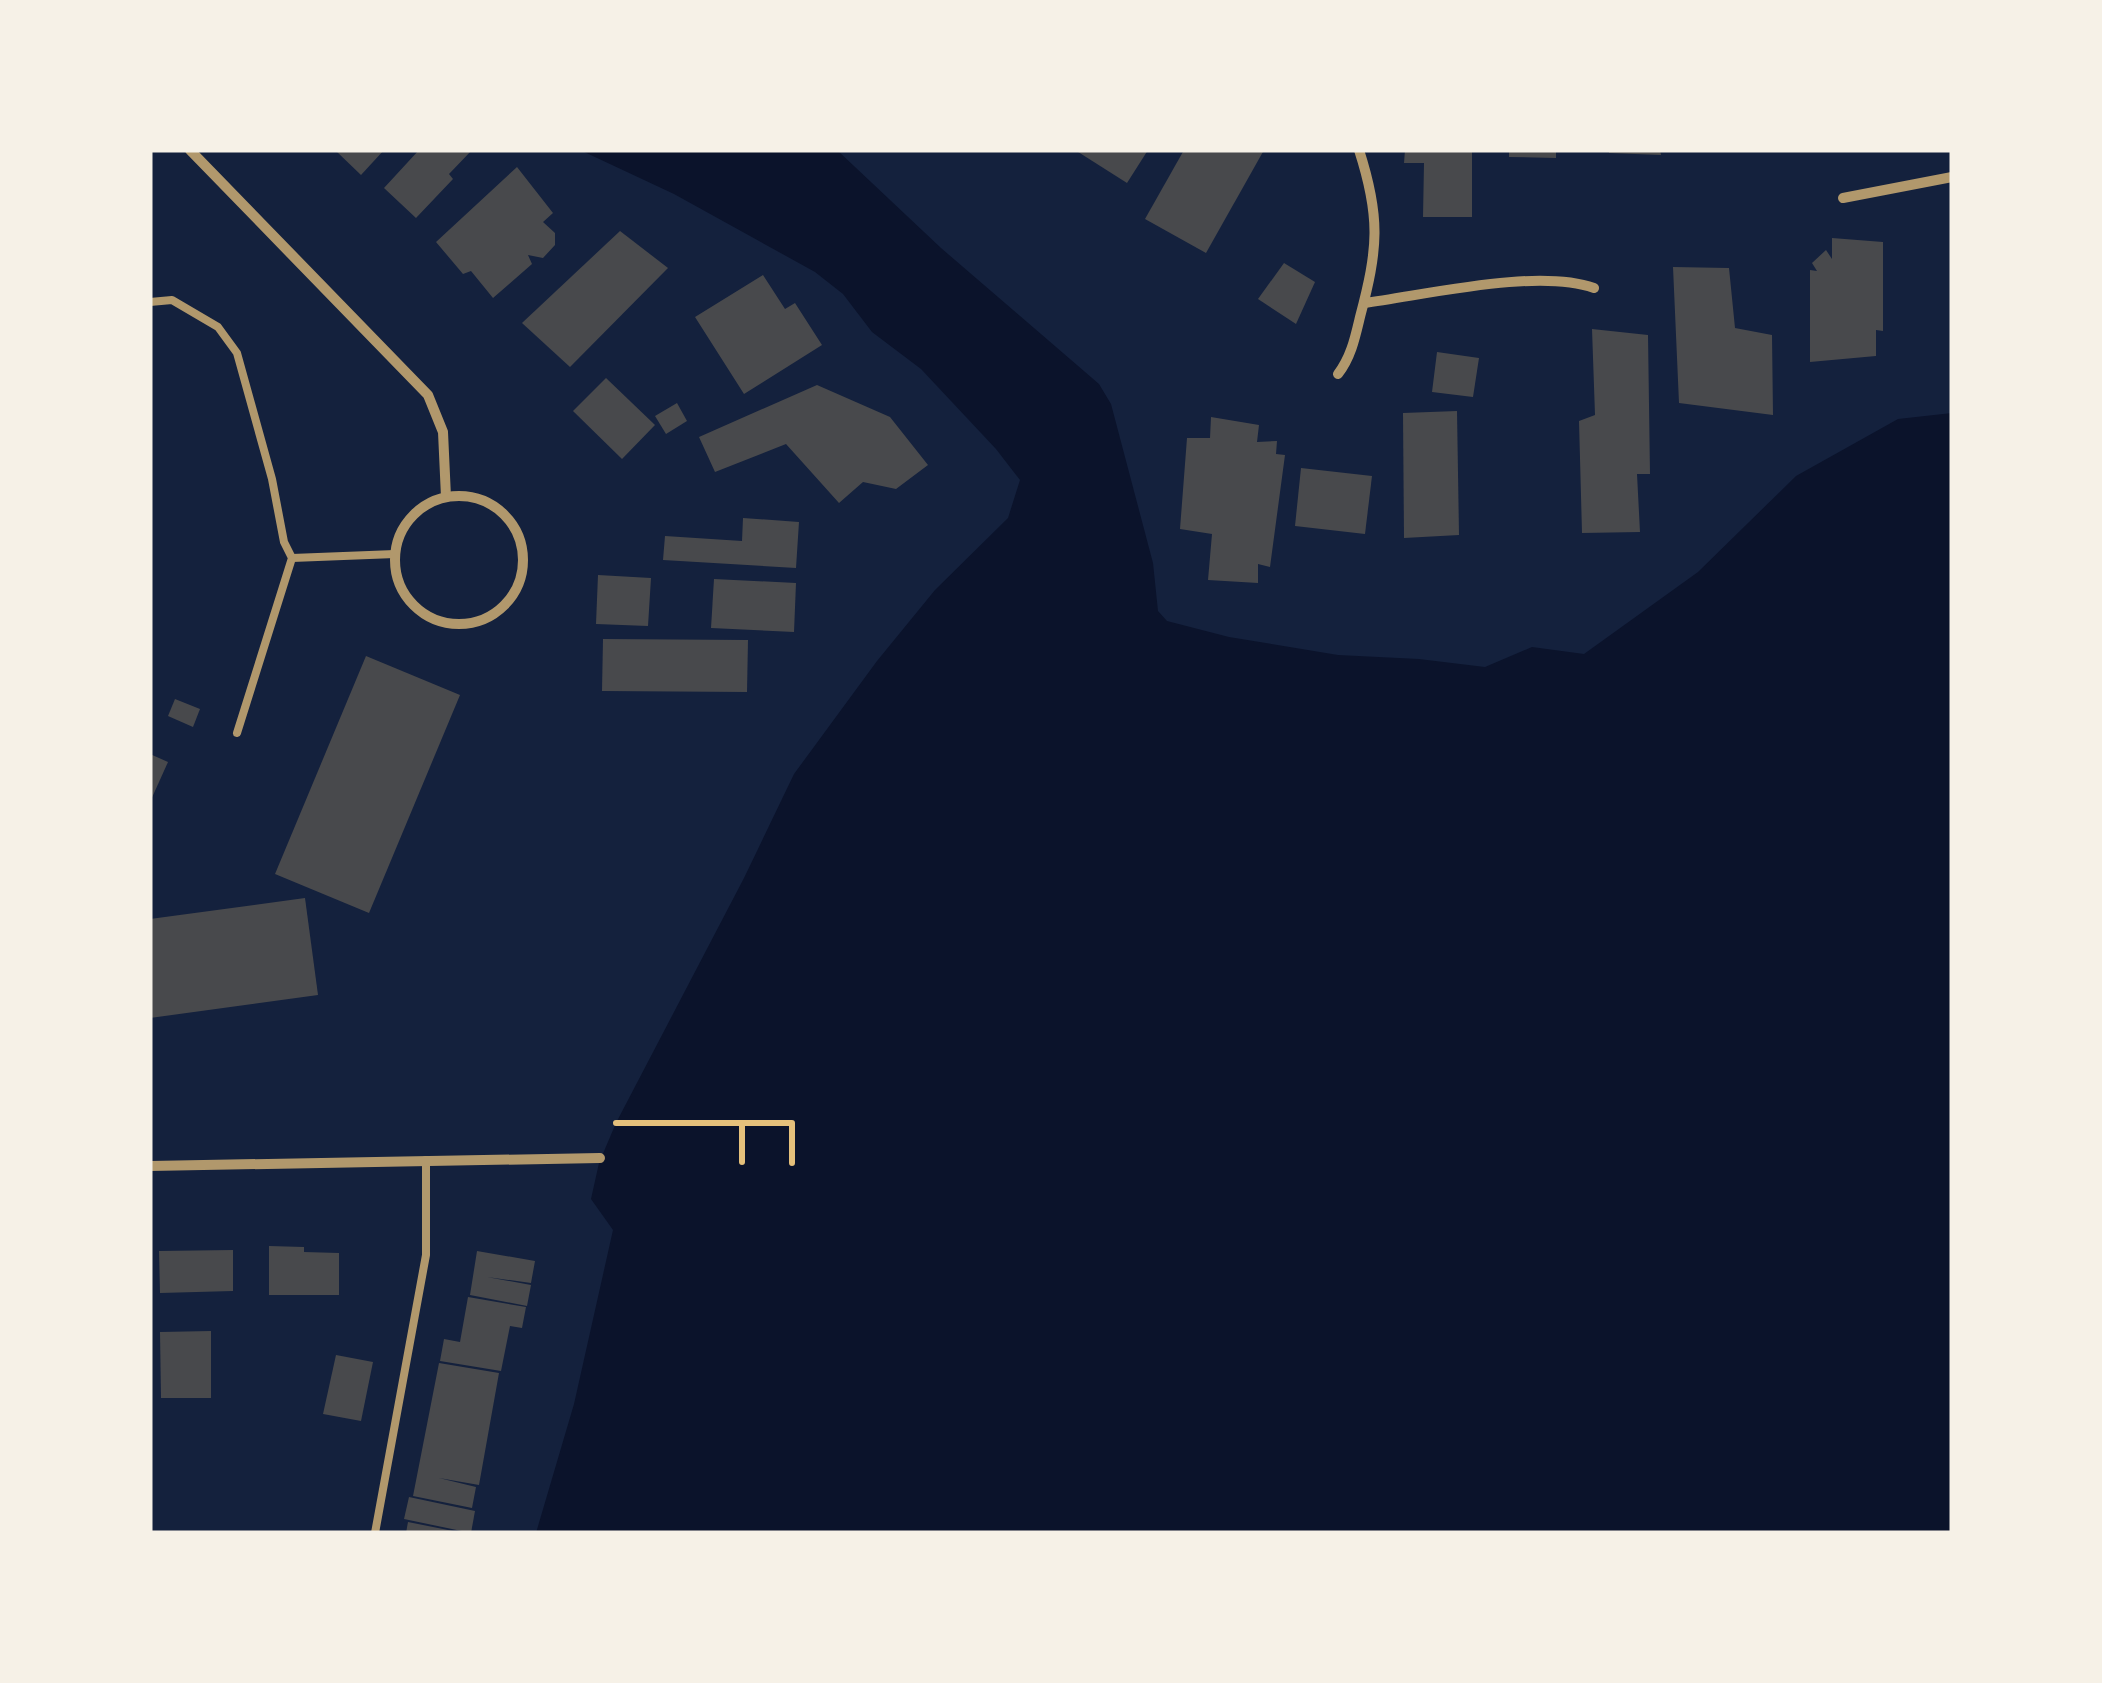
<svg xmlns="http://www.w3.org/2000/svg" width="2102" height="1683" font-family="'Space Grotesk',sans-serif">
  <rect width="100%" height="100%" fill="#14213d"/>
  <polygon fill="#0b132b" points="580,150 837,150 941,248 1099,384 1111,404 1153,563 1158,611 1167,621 1229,637 1338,655 1419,659 1485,667 1532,647 1584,654 1698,572 1796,476 1898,419 1952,413 1952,1533 536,1533 574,1404 613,1230 591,1199 599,1163 616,1123 744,878 794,774 877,661 935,590 1008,518 1020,480 996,449 921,369 872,332 843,294 815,272 674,194"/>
  <g fill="#48494c">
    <polygon points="335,150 384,150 361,175"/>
    <polygon points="419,150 472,150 449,174 453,179 416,218 384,188"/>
    <polygon points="1075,150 1148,150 1127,183"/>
    <polygon points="1184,150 1264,150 1206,253 1145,219"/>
    <polygon points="1405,150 1472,150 1472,217 1423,217 1424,163 1404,163"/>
    <polygon points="1509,150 1556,150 1556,158 1509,157"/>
    <polygon points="1609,150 1660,150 1661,155 1609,153"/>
    <polygon points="517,167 553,213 543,222 555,233 555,245 543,258 528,255 532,264 493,298 471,271 463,274 436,242"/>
    <polygon points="620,231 668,268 570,367 522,323"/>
    <polygon points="1832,238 1883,242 1883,331 1876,330 1876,356 1810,362 1810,270 1817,271 1812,263 1826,250 1832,259"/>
    <polygon points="1284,263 1315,282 1296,324 1258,299"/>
    <polygon points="1673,267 1729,268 1735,328 1772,335 1773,415 1679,403"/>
    <polygon points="763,275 785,309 795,303 822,345 744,394 695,317"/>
    <polygon points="1592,329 1648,335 1650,474 1637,474 1640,532 1582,533 1579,421 1595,415"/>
    <polygon points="1437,352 1479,358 1473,397 1432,392"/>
    <polygon points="606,378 655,425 622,459 573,411"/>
    <polygon points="817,385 890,417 928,465 896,489 863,482 839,503 786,444 715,472 699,437"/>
    <polygon points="677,403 687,421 666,434 655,416"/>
    <polygon points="1457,411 1459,535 1404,538 1403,413"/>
    <polygon points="1211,417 1259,425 1257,442 1277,441 1276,454 1285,455 1270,567 1258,564 1258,583 1208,580 1212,534 1180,529 1187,438 1210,438"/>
    <polygon points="1301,468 1372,476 1365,534 1295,526"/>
    <polygon points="743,518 799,522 796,568 663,560 665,536 742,541"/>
    <polygon points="598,575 651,578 648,626 596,624"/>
    <polygon points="714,579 796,583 794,632 711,628"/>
    <polygon points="603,639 748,640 747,692 602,691"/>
    <polygon points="366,656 460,695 369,913 275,874"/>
    <polygon points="175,699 200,709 193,727 168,716"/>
    <polygon points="150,754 168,762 150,802"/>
    <polygon points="305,898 318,995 150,1018 150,919"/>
    <polygon points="269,1246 304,1247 304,1252 339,1253 339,1295 269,1295"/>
    <polygon points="233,1250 233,1291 160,1293 159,1251"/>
    <polygon points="477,1251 535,1261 531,1283 487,1277 531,1285 527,1306 470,1295"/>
    <polygon points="468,1297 526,1307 522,1328 510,1326 501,1371 440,1361 444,1339 460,1342"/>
    <polygon points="211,1331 211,1398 161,1398 160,1332"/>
    <polygon points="336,1355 373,1362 361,1421 323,1414"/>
    <polygon points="439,1363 499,1373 479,1485 439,1478 476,1487 472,1508 413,1496"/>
    <polygon points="409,1497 475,1511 471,1533 404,1519"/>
    <polygon points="408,1522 453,1531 453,1533 406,1533"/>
  </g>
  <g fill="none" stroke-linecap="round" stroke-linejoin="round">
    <g stroke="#e5c07b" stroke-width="6">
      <polyline points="616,1123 792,1123 792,1163"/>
      <polyline points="742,1123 742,1162"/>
    </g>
    <g stroke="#b1986c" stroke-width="8">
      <polyline points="150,302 172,300 218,327 237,353 272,479 284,542 292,558 237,733"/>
      <polyline points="292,558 395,554"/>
      <polyline points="375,1533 426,1255 426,1160"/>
    </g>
    <g stroke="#b1986c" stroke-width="10">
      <polyline points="190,150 428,395 443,432 446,497"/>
      <polyline points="1843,198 1952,177"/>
      <path d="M 1364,303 C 1426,295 1537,268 1594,288"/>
      <path d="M 1338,374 C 1351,357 1355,338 1360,317 C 1378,249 1381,218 1359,150"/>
      <circle cx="459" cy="560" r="64"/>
      <polyline points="150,1166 600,1158"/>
    </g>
  </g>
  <rect width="2102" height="1683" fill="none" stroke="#f6f1e7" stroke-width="305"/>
</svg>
